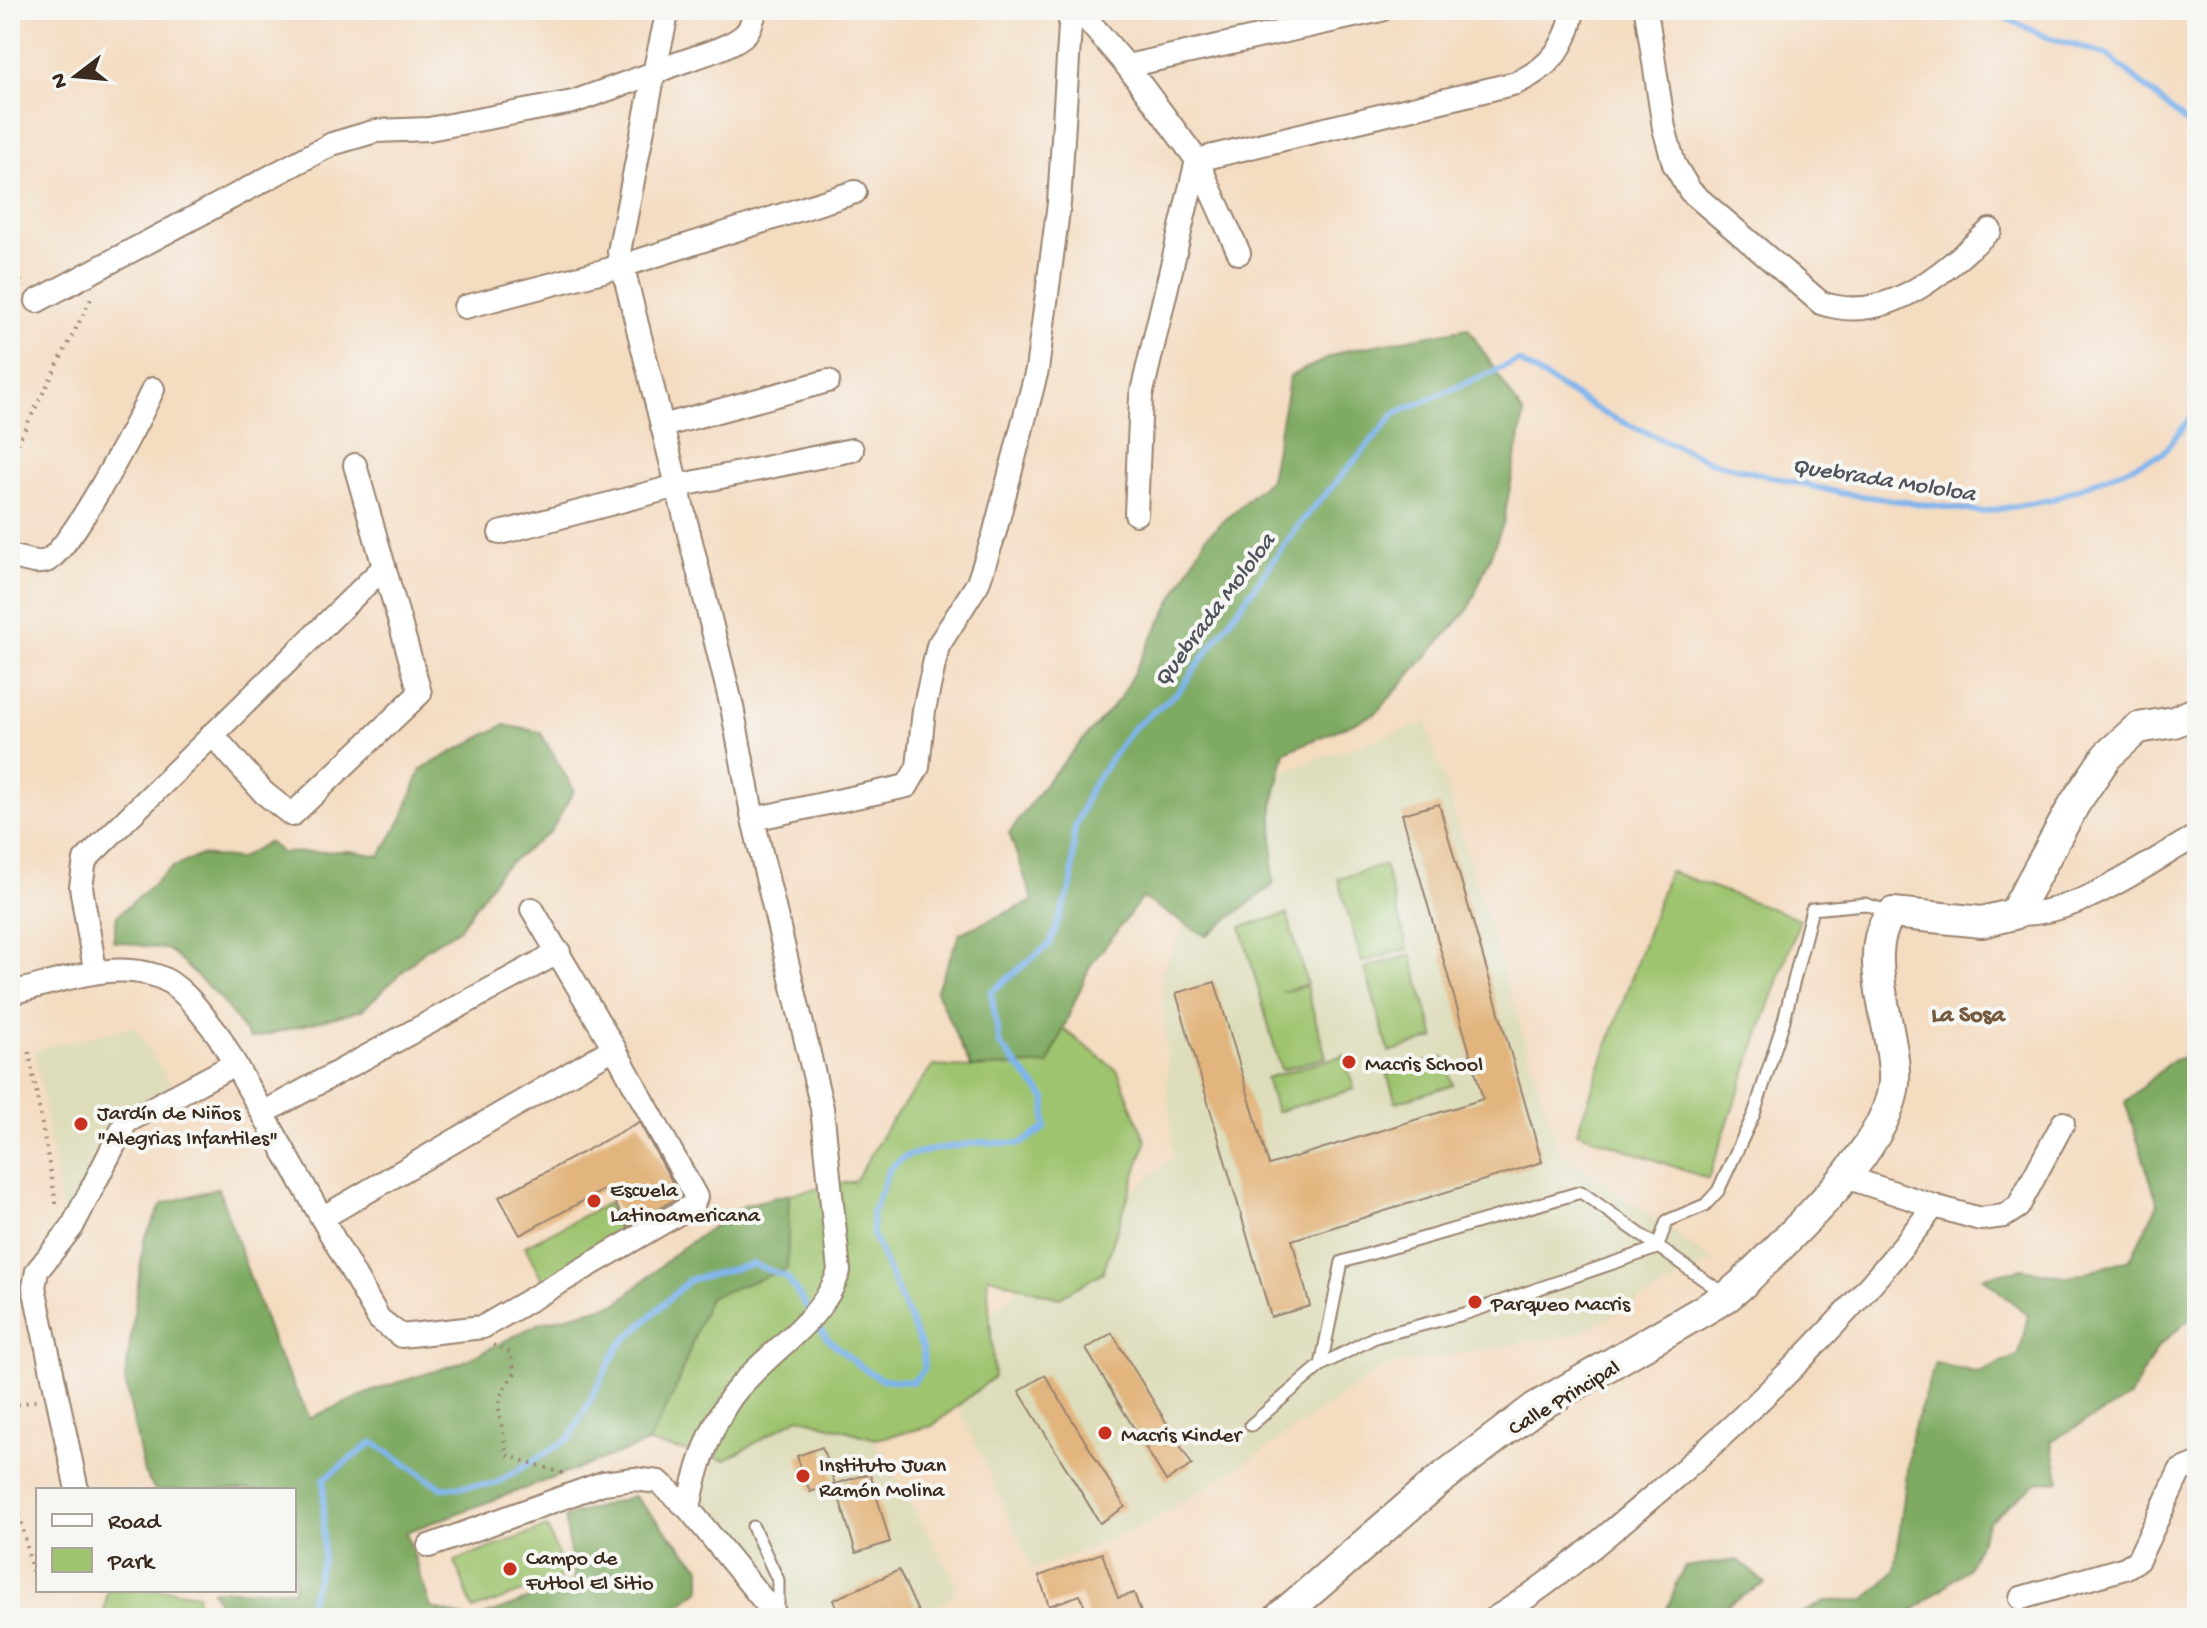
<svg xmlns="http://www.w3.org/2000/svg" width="2207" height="1628" font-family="'Gochi Hand',sans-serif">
  <rect width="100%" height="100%" fill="#f6f6f2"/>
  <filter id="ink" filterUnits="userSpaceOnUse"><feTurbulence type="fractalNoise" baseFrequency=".0125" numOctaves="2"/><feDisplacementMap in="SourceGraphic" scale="16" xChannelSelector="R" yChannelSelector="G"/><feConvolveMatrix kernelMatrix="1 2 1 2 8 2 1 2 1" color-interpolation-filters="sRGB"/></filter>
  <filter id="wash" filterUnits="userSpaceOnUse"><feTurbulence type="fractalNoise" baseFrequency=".006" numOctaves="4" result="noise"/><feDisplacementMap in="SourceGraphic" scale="32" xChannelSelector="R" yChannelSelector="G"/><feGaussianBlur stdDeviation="1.8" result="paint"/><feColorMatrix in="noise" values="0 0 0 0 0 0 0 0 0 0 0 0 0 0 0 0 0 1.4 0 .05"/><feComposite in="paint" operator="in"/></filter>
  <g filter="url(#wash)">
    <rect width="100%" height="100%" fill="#f4dcc1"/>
    <g fill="#deddbb">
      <polygon points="1426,722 1559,1150 1713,1261 1578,1334 1386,1366 1254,1457 1147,1524 1033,1570 937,1359 1173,1157 1161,973 1260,779"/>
      <polygon points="134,1026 172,1087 122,1116 109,1132 65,1230 35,1050"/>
      <polygon points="810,1339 880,1450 956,1582 953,1595 927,1615 790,1618 740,1541 712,1516 705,1505 705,1488 727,1427"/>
    </g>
    <g fill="#9fc46f" stroke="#6d7746" stroke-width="2">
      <polygon points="1384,865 1408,949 1362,962 1338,879"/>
      <polygon points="1669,871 1800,919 1708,1179 1577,1132"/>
      <polygon points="1287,914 1307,984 1282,992 1306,986 1326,1057 1281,1070 1241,927"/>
      <polygon points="1411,955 1435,1038 1389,1052 1365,968"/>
      <polygon points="1063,1029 1118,1071 1146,1142 1103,1272 1058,1298 987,1276 994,1377 932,1426 876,1439 799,1417 726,1460 648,1443 673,1395 709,1296 787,1269 789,1194 855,1181 889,1124 933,1066 971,1068 1048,1064"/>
      <polygon points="1344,1055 1354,1089 1276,1112 1266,1078"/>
      <polygon points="1444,1057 1453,1085 1396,1102 1387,1074"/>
      <polygon points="608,1203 626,1239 544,1283 525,1246"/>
      <polygon points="547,1527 566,1576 473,1610 455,1561"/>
      <polygon points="108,1590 170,1590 198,1594 194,1618 103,1618"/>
    </g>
    <g fill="#7faa62" stroke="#5d6a40" stroke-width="2">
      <polygon points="1468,328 1524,415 1503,524 1469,609 1375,714 1285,752 1273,804 1273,885 1206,936 1142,898 1090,966 1048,1064 971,1068 936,991 960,933 1033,901 1009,833 1048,780 1120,698 1206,537 1270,479 1290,376 1343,351"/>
      <polygon points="504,725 540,732 574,790 551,831 501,870 460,928 425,950 362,1010 250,1039 220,998 169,950 113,941 117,916 171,868 201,855 239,859 268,842 282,853 350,851 380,856 403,817 421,769"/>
      <polygon points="2197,1054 2197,1313 2158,1346 2130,1397 2051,1441 2060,1481 2036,1483 1989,1521 1968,1568 1904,1618 1794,1618 1825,1601 1865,1600 1895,1571 1911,1437 1935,1363 1979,1373 2019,1355 2028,1315 1982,1277 2022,1269 2070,1277 2130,1259 2158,1204 2125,1102 2171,1061"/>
      <polygon points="218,1188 276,1351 310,1418 378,1389 463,1362 540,1323 618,1303 679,1250 745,1205 789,1194 787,1269 709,1297 673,1395 648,1443 406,1532 431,1608 467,1618 226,1618 212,1590 294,1590 294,1490 155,1490 144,1473 125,1380 144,1240 162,1204"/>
      <polygon points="634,1496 701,1568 701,1589 663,1618 479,1618 574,1582 565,1517"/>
      <polygon points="1738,1560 1765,1583 1720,1609 1723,1618 1663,1618 1684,1567"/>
    </g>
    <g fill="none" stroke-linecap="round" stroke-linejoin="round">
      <g stroke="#7eb4ed" stroke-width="6">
        <polyline points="2004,10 2004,17 2047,37 2108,55 2197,132"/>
        <polyline points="305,1618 323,1558 324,1479 373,1442 442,1488 495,1484 570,1438 619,1346 689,1280 753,1264 787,1277 826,1337 857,1364 880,1379 913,1382 924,1369 923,1350 873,1235 872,1214 890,1168 906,1156 931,1150 982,1142 1020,1144 1045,1128 1046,1099 1000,1045 991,992 1050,944 1072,884 1074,831 1089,791 1132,729 1179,691 1302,521 1396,413 1518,361 1603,413 1714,463 1840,493 1982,512 2051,500 2162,454 2197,409"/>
      </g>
    </g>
    <g id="blocks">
      <g fill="#e3b57e">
        <polygon points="1439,804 1542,1162 1292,1240 1310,1306 1271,1317 1176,993 1215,982 1269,1165 1483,1099 1402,814"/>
        <polygon points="639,1122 680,1196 628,1227 607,1188 520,1235 499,1197"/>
        <polygon points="1112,1333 1192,1465 1166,1481 1086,1349"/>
        <polygon points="1045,1375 1125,1507 1100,1523 1019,1391"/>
        <polygon points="822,1447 835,1484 810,1492 797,1456"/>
        <polygon points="870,1473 890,1542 856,1553 835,1484"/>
        <polygon points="1102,1553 1118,1598 1134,1593 1143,1618 1089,1618 1080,1595 1049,1606 1039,1576"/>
        <polygon points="899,1570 918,1612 905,1618 841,1618 833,1600"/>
      </g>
    </g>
  </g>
  <g filter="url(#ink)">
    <use href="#blocks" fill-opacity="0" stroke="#988370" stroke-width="2"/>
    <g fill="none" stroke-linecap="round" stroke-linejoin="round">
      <g stroke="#988370" stroke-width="15">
        <g id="lane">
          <polyline points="1321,1365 1375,1337 1464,1314 1657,1248 1667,1221 1705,1205 1718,1191 1754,1114 1784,1020 1812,909 1865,904 1893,913"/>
          <polyline points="1251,1425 1321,1365 1342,1262 1581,1192 1724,1294"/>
          <polyline points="753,1527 778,1580 778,1613"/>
        </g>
      </g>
      <g stroke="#988370" stroke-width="26">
        <g id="street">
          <polyline points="1079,10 1127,66 1197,160 1239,253"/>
          <path d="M 1646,10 L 1664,128 L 1674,164 L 1690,191 L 1821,303 C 1888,326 1944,272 1990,230"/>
          <polyline points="1127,66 1381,10"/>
          <polyline points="37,301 332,144 376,131 429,129 573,102 654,73 668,10"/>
          <polyline points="465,307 622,266 855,192"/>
          <polyline points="662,426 828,381"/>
          <path d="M 1136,514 L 1141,396 L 1197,160 L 1516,83 C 1549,68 1567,47 1573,10"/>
          <polyline points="500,533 677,486 852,450"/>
          <path d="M 10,556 C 21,558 35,565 46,561 C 70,553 140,417 153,389"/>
          <polyline points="212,734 264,793 292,815 420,693 355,465"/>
          <path d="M 753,819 L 732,707 L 619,252 L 654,73 C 679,60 731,50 746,33 C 751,28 753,17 756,10"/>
          <path d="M 2014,914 C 2077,916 2138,869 2191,839"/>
          <polyline points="95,970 81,887 85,860 384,567"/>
          <path d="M 10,993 C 57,983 109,960 157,976 C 182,984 203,1016 219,1036 L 379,1319 L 401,1336 L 483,1327 L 693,1205 L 696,1197 L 614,1048 L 532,909"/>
          <polyline points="263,1113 559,952"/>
          <polyline points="1934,1206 1980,1219 2004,1216 2018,1207 2063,1123"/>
          <polyline points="322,1218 614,1048"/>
          <polyline points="77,1490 34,1287 37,1271 72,1227 126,1122 235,1064"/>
          <path d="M 689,1509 C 695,1472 710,1427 732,1396 C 764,1353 823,1323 839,1271 L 822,1108 L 753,819 L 907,786 L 918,767 L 924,710 L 938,646 L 978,583 L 994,535 L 1037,370 L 1059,203 L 1071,10"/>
          <polyline points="429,1546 603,1483 634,1479 659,1482 689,1509 778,1618"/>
          <polyline points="2021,1598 2125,1568 2138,1560 2180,1471 2197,1464"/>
          <path d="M 1495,1618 C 1549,1585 1597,1544 1645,1503 C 1751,1414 1851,1317 1934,1206 L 1846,1177"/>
        </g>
      </g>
      <g stroke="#988370" stroke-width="34">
        <path id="secondary" d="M 1279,1618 L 1437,1482 L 1535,1408 L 1728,1296 L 1743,1283 C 1788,1237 1890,1148 1894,1082 C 1897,1034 1857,948 1893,913 L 1982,922 L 2014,914 L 2075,803 L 2107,756 L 2138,728 L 2174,722 L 2197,712"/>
      </g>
      <g stroke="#988370" stroke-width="4" stroke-dasharray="2 6" stroke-linecap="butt">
        <polyline points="10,268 25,287"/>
        <polyline points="10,458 92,297"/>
        <polyline points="29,1052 57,1208"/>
        <path d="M 493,1345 L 510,1352 L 515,1373 C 487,1408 504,1415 506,1455 L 565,1474"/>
        <polyline points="10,1406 39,1400"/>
        <polyline points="10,1468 32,1571"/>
      </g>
      <use href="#lane" stroke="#fff" stroke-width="11"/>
      <use href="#street" stroke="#fff" stroke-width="22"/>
      <use href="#secondary" stroke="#fff" stroke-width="30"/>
    </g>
  </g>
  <g fill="#c8321e" stroke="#f6f6f2" stroke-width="3">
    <circle cx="1349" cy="1062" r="8"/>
    <circle cx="81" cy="1124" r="8"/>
    <circle cx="594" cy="1201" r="8"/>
    <circle cx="1475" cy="1302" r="8"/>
    <circle cx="1105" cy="1433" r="8"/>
    <circle cx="803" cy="1476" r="8"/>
    <circle cx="510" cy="1569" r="8"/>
  </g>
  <g text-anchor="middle" stroke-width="8" stroke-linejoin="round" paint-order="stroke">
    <g font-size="22" fill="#3b2a1e" stroke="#f6f6f2" text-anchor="start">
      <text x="1365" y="1070">Macris School</text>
      <text x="97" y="1119">Jardín de Niños<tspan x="97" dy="25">"Alegrias Infantiles"</tspan></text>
      <text x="610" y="1196">Escuela<tspan x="610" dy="25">Latinoamericana</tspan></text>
      <text x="1491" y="1310">Parqueo Macris</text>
      <text x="1121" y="1441">Macris Kinder</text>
      <text x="819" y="1471">Instituto Juan<tspan x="819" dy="25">Ramón Molina</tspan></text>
      <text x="526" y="1564">Campo de<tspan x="526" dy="25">Futbol El Sitio</tspan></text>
    </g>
    <g font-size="22" fill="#3b2a1e" stroke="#f6f6f2">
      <text transform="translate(1563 1396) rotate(-31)" y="8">Calle Principal</text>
    </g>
    <g font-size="24" font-style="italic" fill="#4f535c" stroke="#f6f6f2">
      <text transform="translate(1884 478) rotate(9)" y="8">Quebrada Mololoa</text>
      <text transform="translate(1213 609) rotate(-53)" y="8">Quebrada Mololoa</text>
    </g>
    <g font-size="24" font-weight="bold" fill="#765b40" stroke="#f6f6f2">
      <text x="1968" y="1021">La Sosa</text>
    </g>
  </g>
  <rect width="2207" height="1628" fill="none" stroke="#f6f6f2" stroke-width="40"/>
  <rect x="36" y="1488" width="260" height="104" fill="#f6f6f2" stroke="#aba49d" stroke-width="2"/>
  <rect x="52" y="1514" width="40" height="12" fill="#ffffff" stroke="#aba49d" stroke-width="2"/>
  <text x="108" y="1528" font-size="24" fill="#3b2a1e">Road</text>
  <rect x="52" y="1548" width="40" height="24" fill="#9fc46f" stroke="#aba49d" stroke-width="2"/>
  <text x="108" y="1568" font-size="24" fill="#3b2a1e">Park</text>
  <g transform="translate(76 76) rotate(254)" stroke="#f6f6f2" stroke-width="6" paint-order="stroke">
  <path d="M0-6L14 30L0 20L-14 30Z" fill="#3b2a1e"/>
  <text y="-12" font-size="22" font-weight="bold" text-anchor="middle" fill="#3b2a1e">N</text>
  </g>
</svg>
